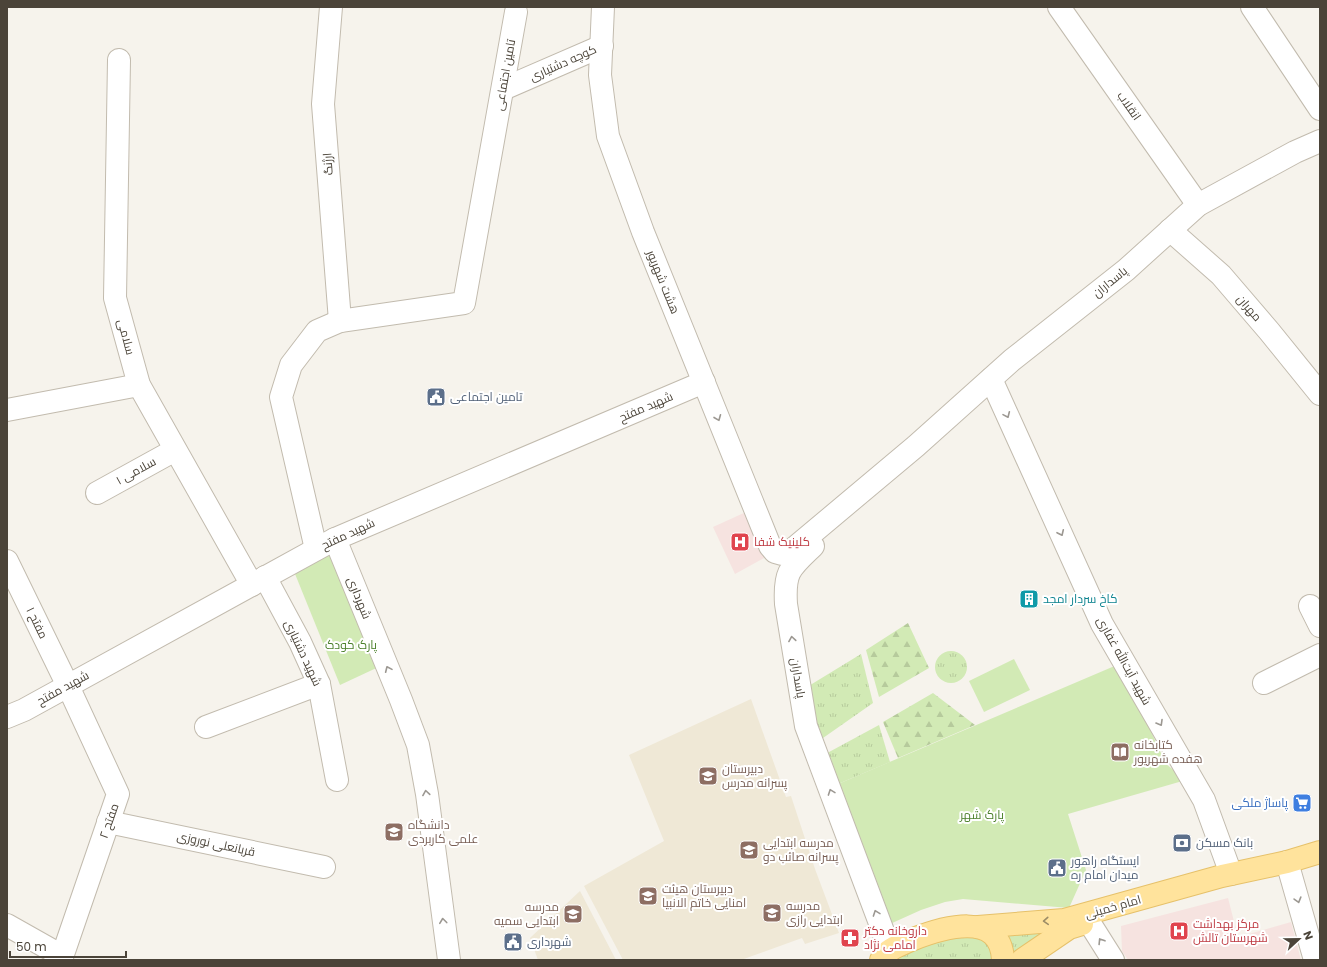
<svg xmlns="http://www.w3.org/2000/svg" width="1327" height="967" font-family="Poppins,Cairo,sans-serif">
  <defs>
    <pattern id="grass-tufts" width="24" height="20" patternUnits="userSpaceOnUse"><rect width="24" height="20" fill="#d2eab5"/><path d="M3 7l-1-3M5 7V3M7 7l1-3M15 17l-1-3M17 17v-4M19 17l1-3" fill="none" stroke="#b6ca9c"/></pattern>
    <pattern id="forest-firs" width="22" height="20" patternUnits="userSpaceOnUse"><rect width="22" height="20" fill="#d2eab5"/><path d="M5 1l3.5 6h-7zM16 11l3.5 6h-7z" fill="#b6ca9c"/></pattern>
  </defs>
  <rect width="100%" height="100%" fill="#f6f3ec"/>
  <g fill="#efe8d6">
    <polygon points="751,699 786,797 791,796 815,869 839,933 805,944 802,938 741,960 623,960 584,886 664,841 629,755"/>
    <polygon points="580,891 616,960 538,960 530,938"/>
  </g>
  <g fill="#f6e3e0">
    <polygon points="746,512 766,557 735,574 713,527"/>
    <polygon points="1228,898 1238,937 1291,922 1301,960 1128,960 1122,951 1121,926"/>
  </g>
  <g fill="url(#grass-tufts)">
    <circle cx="951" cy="667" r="16"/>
    <polygon points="861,654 873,703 813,745 807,687"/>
    <polygon points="879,725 890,762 838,784 818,758"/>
    <polygon points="1069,928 1022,960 875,960 921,937"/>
  </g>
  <g fill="url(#forest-firs)">
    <polygon points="908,623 929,668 879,697 866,650"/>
    <polygon points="933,693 975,725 898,758 883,722"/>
  </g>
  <g fill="#d2eab5">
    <polygon points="335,539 385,664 340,685 291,564"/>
    <polygon points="1014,659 1030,690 984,712 969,681"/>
    <polygon points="1131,659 1141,710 1166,764 1186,780 1068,814 1086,870 1069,908 963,899 945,902 921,910 890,924 838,784"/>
  </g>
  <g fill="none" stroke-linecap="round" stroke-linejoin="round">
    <g stroke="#c2bbae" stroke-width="24">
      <g id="minor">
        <polyline points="331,7 323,104 340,321"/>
        <polyline points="603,7 600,75 608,136 643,232 770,546 775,552 782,554 792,550 916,446 1012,360 1126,270 1198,205 1295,152 1320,141"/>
        <polyline points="1059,7 1198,205"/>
        <polyline points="1252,7 1320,109"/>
        <polyline points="119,60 115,298 139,385 252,585"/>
        <polyline points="503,89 602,46"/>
        <polyline points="1170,230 1221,275 1269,331 1320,394"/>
        <polyline points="991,379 1102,624 1204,800 1231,874"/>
        <polyline points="7,410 139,385"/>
        <polyline points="97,493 175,450"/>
        <polyline points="335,539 401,700 418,745 427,794 449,960"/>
        <path d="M 813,546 C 790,568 784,571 786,604 L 806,726 L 890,950"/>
        <polyline points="316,549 281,397 291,365 317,331 340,321 464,303 516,12"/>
        <polyline points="7,561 68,686 118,794 61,960"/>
        <polyline points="265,577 300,642 319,684 337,780"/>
        <polyline points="1310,606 1320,626"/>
        <polyline points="1264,683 1320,655"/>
        <polyline points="7,717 24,710 335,539 704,382"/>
        <polyline points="206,727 319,684"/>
        <polyline points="108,822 324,867"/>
        <polyline points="1287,862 1315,960"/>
        <polyline points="1089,922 1113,960"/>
        <polyline points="7,925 62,956"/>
      </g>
    </g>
    <g stroke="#e6c16a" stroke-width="24">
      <g id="major">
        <polyline points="978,927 1064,920 1222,876 1287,862 1320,852"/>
        <path d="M 881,960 C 883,957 886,953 889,951 C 895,946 905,943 911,940 C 941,928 1001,909 1003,960"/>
        <polyline points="1022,960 1069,928 1082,924"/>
      </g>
    </g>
    <use href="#minor" stroke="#fff" stroke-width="22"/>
    <use href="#major" stroke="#ffe39c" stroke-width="22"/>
  </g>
  <defs><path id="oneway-chevron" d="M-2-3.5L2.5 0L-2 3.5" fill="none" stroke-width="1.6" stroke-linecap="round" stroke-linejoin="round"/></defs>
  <g stroke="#9c9892">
    <use href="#oneway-chevron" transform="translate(1007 415) rotate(66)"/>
    <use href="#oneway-chevron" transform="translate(718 418) rotate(68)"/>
    <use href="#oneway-chevron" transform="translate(1061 533) rotate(65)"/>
    <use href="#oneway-chevron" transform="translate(792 639) rotate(-99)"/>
    <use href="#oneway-chevron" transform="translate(388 669) rotate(-114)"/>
    <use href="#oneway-chevron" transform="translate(1160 723) rotate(60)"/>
    <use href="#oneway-chevron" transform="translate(831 792) rotate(-110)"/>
    <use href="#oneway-chevron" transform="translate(426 793) rotate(-99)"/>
    <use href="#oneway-chevron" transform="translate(1298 900) rotate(74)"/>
    <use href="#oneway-chevron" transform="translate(876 913) rotate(-110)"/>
    <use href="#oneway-chevron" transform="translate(443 921) rotate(-97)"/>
    <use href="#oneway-chevron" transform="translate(1101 941) rotate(-122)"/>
  </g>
  <use stroke="#9c8c66" href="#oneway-chevron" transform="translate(1046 921) rotate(176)"/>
  <defs>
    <g id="civic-square" transform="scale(1)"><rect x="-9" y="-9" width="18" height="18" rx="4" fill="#5c6f8a" stroke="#fff"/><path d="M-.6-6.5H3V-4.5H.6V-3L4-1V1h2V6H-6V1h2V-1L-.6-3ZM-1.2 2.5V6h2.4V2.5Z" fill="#fff"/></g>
    <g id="hospital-square" transform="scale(1)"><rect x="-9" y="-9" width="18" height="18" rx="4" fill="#e0444e" stroke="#fff"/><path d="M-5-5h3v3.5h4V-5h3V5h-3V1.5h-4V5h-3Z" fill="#fff"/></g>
    <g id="building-square" transform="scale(1)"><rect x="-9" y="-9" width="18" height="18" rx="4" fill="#0f9aa8" stroke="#fff"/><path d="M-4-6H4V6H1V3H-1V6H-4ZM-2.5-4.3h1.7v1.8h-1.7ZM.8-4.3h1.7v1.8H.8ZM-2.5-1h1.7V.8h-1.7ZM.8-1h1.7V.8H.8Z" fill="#fff"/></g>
    <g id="library-square" transform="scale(1)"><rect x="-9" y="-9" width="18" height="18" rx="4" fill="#8d6e63" stroke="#fff"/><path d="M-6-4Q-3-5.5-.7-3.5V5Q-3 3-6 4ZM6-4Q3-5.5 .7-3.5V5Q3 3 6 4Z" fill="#fff"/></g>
    <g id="school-square" transform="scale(1)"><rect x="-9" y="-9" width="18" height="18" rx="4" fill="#8d6e63" stroke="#fff"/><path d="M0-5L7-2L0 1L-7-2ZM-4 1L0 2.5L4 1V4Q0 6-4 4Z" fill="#fff"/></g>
    <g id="supermarket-square" transform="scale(1)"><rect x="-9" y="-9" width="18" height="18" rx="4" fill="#3f7fe0" stroke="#fff"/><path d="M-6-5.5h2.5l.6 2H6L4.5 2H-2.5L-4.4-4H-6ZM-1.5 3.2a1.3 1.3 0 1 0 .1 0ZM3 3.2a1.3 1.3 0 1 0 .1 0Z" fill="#fff"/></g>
    <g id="university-square" transform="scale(1)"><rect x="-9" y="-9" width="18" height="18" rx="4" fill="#8d6e63" stroke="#fff"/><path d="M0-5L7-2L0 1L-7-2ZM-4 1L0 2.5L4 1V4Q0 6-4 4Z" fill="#fff"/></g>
    <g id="bank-square" transform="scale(1)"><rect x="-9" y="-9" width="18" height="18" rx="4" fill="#5c6f8a" stroke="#fff"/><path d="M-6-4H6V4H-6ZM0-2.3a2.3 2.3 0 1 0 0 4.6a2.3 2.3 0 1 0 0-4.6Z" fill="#fff"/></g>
    <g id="pharmacy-square" transform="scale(1)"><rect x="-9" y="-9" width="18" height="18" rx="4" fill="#e0444e" stroke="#fff"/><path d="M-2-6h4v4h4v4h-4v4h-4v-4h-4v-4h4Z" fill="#fff"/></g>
  </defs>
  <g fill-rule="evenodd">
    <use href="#civic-square" x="436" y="397"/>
    <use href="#hospital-square" x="740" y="542"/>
    <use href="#building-square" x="1029" y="599"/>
    <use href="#library-square" x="1120" y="752"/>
    <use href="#school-square" x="708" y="776"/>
    <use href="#supermarket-square" x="1302" y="803"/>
    <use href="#university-square" x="394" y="832"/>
    <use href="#bank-square" x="1182" y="843"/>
    <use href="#school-square" x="749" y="850"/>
    <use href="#civic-square" x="1057" y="868"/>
    <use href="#school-square" x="648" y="896"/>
    <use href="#school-square" x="772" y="913"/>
    <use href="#school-square" x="573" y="914"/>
    <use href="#hospital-square" x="1179" y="931"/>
    <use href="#pharmacy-square" x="850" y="938"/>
    <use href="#civic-square" x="513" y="942"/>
  </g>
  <g text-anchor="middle" stroke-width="4" stroke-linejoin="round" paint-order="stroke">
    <g font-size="12" fill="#4b4439" stroke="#fff">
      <text transform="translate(563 63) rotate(-24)" y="4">کوچه دشتیاری</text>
      <text transform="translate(505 75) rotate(-80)" y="4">تامین اجتماعی</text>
      <text transform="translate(1129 106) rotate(55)" y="4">انقلاب</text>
      <text transform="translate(328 164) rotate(-94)" y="4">ارژنگ</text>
      <text transform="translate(663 282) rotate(68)" y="4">هشت شهریور</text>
      <text transform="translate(1110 282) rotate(-39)" y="4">پاسداران</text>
      <text transform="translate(1249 308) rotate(49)" y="4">مهران</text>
      <text transform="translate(126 337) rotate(75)" y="4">سلامی</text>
      <text transform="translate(646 407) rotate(-23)" y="4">شهید مفتح</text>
      <text transform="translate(136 471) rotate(-29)" y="4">سلامی ۱</text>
      <text transform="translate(348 534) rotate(-25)" y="4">شهید مفتح</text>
      <text transform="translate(359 598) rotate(68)" y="4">شهرداری</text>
      <text transform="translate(37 623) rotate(64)" y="4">مفتح ۱</text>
      <text transform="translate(303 653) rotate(65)" y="4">شهید دشتیاری</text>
      <text transform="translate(1124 661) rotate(61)" y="4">شهید آیت‌الله غفاری</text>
      <text transform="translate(798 678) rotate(81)" y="4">پاسداران</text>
      <text transform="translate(63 688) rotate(-29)" y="4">شهید مفتح</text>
      <text transform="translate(109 821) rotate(-71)" y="4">مفتح ۲</text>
      <text transform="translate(216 844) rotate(12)" y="4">قربانعلی نوروزی</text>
      <text transform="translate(1113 907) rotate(-16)" y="4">امام خمینی</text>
    </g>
    <g font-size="12" fill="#4e5e75" stroke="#fff" text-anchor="start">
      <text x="450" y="401">تامین اجتماعی</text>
      <text x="1196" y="847">بانک مسکن</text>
      <text x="1071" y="865">ایستگاه راهور<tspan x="1071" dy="14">میدان امام ره</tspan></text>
      <text x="527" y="946">شهرداری</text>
    </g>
    <g font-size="12" fill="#be3a42" stroke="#fff" text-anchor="start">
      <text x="754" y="546">کلینیک شفا</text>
      <text x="1193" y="928">مرکز بهداشت<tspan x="1193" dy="14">شهرستان تالش</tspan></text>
      <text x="864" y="935">داروخانه دکتر<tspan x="864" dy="14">امامی نژاد</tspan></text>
    </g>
    <g font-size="12" fill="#0d838f" stroke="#fff" text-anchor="start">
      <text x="1043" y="603">کاخ سردار امجد</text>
    </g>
    <g font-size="12" fill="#4a7f2a" stroke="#fff">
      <text x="351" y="649">پارک کودک</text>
      <text x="982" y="819">پارک شهر</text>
    </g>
    <g font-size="12" fill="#785e54" stroke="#fff" text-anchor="start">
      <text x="1134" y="749">کتابخانه<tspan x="1134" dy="14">هفده شهریور</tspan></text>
      <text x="722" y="773">دبیرستان<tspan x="722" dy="14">پسرانه مدرس</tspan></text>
      <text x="408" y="829">دانشگاه<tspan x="408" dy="14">علمی کاربردی</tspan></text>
      <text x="763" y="847">مدرسه ابتدایی<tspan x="763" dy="14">پسرانه صائب دو</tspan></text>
      <text x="662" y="893">دبیرستان هیئت<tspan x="662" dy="14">امنایی خاتم الانبیا</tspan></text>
      <text x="786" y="910">مدرسه<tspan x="786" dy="14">ابتدایی رازی</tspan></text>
      <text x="559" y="911" text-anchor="end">مدرسه<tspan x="559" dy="14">ابتدایی سمیه</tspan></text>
    </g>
    <g font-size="12" fill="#366cbe" stroke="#fff" text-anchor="end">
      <text x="1288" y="807">پاساژ ملکی</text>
    </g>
  </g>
  <rect width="1327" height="967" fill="none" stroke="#4b4439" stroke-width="16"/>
  <g transform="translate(1299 939) rotate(68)" stroke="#ffffff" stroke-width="3" paint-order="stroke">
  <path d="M0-3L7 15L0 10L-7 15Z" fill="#4b4439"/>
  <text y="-6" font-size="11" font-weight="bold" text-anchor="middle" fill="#4b4439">N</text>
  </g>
  <path d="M10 951v6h116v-6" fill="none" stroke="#4b4439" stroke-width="2"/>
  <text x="16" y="951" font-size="12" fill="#4b4439" stroke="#ffffff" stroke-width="3" paint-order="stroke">50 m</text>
</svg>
